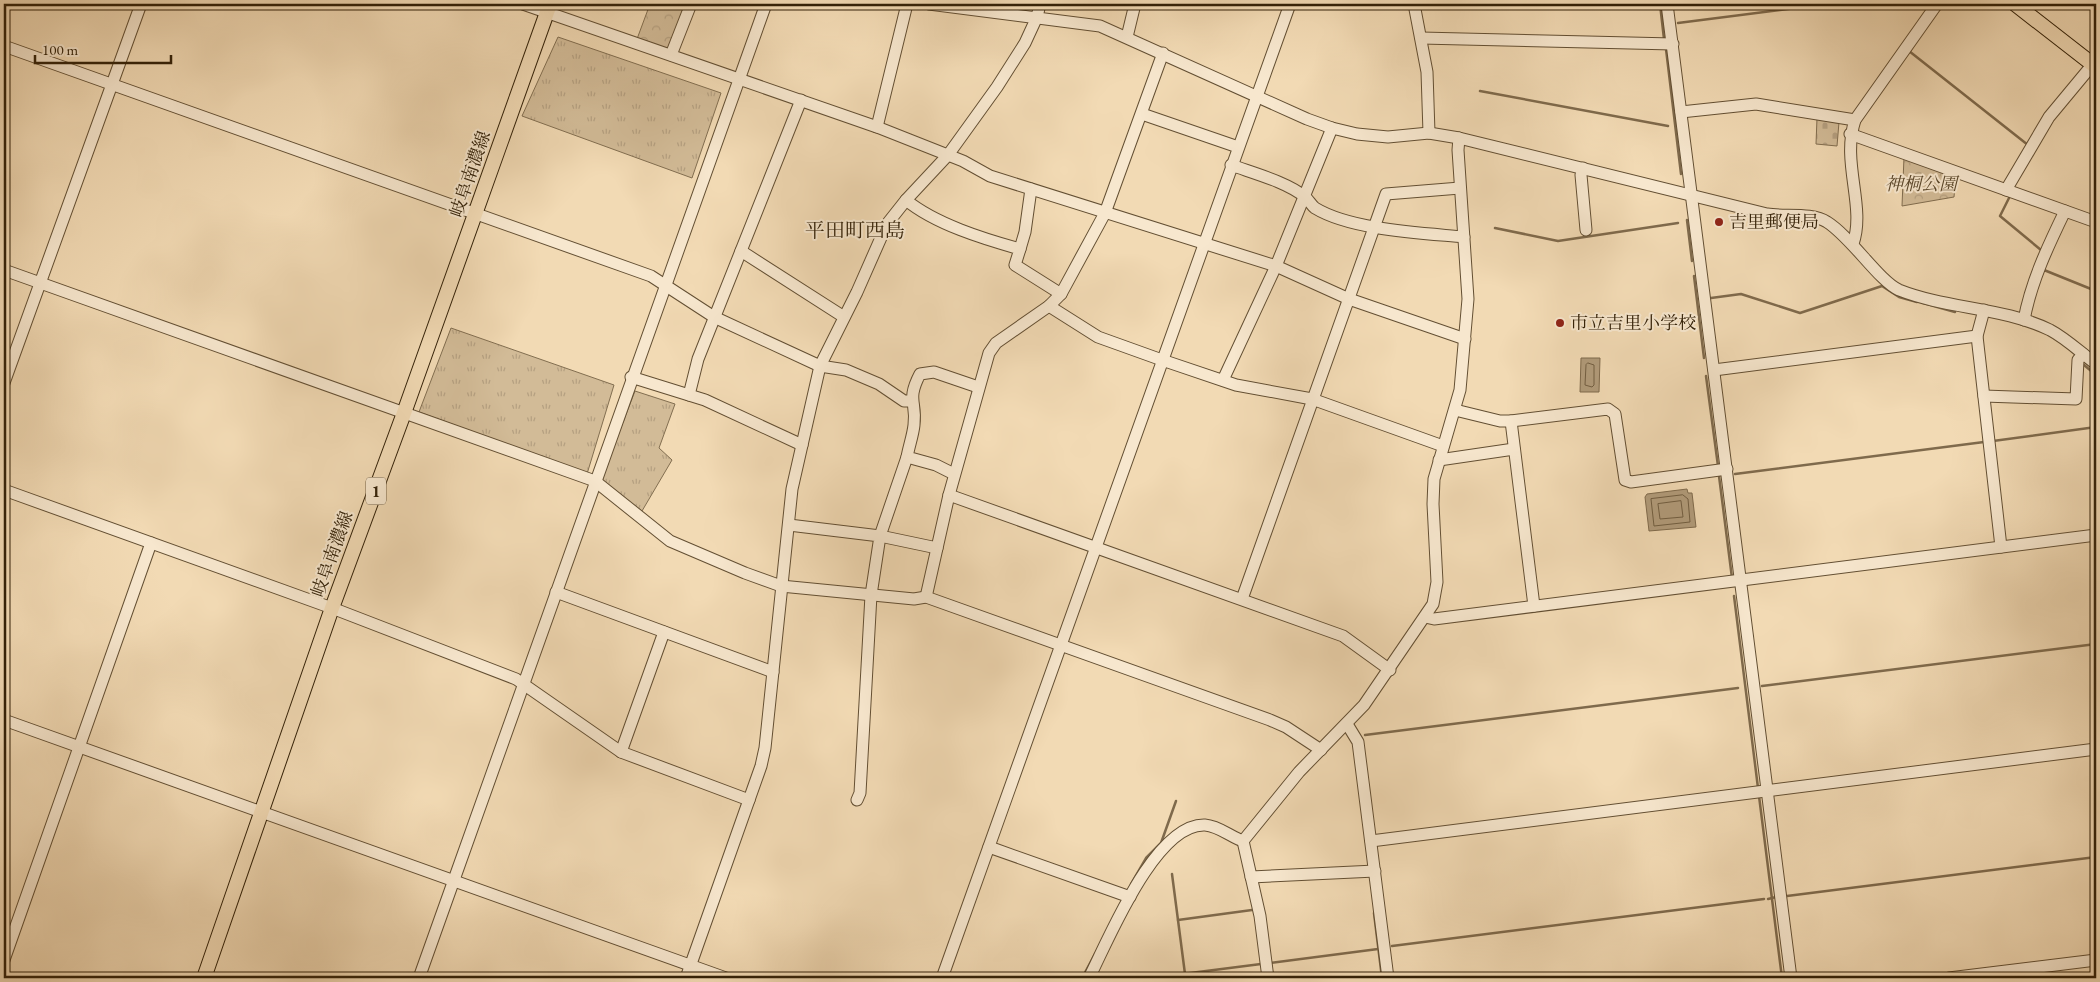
<svg xmlns="http://www.w3.org/2000/svg" width="2100" height="982" font-family="'EB Garamond','Noto Serif JP',serif">
  <defs>
    <pattern id="grass-tufts" width="24" height="20" patternUnits="userSpaceOnUse" patternTransform="scale(1.25)"><rect width="24" height="20" fill="#d2bb97"/><path d="M3 7l-1-3M5 7V3M7 7l1-3M15 17l-1-3M17 17v-4M19 17l1-3" fill="none" stroke="#b5a081"/></pattern>
    <pattern id="cemetery-stones" width="16" height="16" patternUnits="userSpaceOnUse" patternTransform="scale(1.25)"><rect width="16" height="16" fill="#d2bb97"/><path d="M2 7V4a2 2 0 0 1 4 0v3zM10 15v-3a2 2 0 0 1 4 0v3z" fill="#b5a081"/></pattern>
    <pattern id="park-crowns" width="20" height="18" patternUnits="userSpaceOnUse" patternTransform="scale(1.25)"><rect width="20" height="18" fill="#d2bb97"/><path d="M2 6a3 3 0 1 1 6 0M12 15a3 3 0 1 1 6 0" fill="none" stroke="#b5a081"/></pattern>
  </defs>
  <rect width="100%" height="100%" fill="#f2dab4"/>
  <filter id="stains"><feTurbulence type="fractalNoise" baseFrequency=".004" numOctaves="4"/><feColorMatrix values="0 0 0 0 .2 0 0 0 0 .09 0 0 0 0 .02 0 0 0 .5 -.17"/></filter>
  <radialGradient id="worn" r=".72"><stop offset=".6" stop-color="#630" stop-opacity="0"/><stop offset="1" stop-color="#630" stop-opacity=".3"/></radialGradient>
  <g fill="url(#grass-tufts)" stroke="#826e50">
    <polygon points="558,37 721,93 692,178 522,116"/>
    <polygon points="451,328 614,385 587,474 419,412"/>
    <polygon points="635,391 675,404 659,448 672,460 642,511 600,482"/>
  </g>
  <polygon fill="url(#cemetery-stones)" stroke="#826e50" points="1817,118 1839,122 1837,146 1816,144"/>
  <g fill="url(#park-crowns)" stroke="#826e50">
    <polygon points="650,4 688,4 670,50 637,39"/>
    <polygon points="1904,157 1956,175 1954,197 1902,206"/>
  </g>
  <g fill="#b19b7a" stroke="#7f6a4c">
    <polygon points="1581,358 1600,358 1599,392 1580,392"/>
    <polygon points="1687,489 1688,493 1692,493 1696,527 1649,531 1645,497 1647,494"/>
  </g>
  <g fill="none" stroke-linecap="round" stroke-linejoin="round">
    <g stroke="#725e41" stroke-width="1">
      <polygon points="1588,363 1594,365 1594,385 1592,387 1585,385 1586,365"/>
      <polygon points="1683,495 1688,499 1690,522 1654,526 1651,499"/>
      <polygon points="1681,501 1683,517 1660,519 1658,504"/>
    </g>
    <g stroke="#7f6a4c" stroke-width="2.5">
      <polyline points="1660,4 1664,39"/>
      <polyline points="1918,4 1927,10"/>
      <polyline points="1678,23 1828,4"/>
      <polyline points="1666,49 1681,174"/>
      <polyline points="1909,51 2028,145"/>
      <polyline points="1480,91 1668,126"/>
      <polyline points="2010,196 2000,216 2041,250"/>
      <polyline points="1687,220 1692,261"/>
      <polyline points="1495,228 1558,241 1678,223"/>
      <polyline points="2044,270 2096,291"/>
      <polyline points="1694,276 1704,358"/>
      <polyline points="1711,298 1741,294 1800,313 1882,286 1899,297 1917,302"/>
      <polyline points="1923,303 1955,312"/>
      <polyline points="2084,365 2096,375"/>
      <polyline points="1706,376 1718,466"/>
      <polyline points="1993,441 2096,427"/>
      <polyline points="1735,474 1984,442"/>
      <polyline points="1719,476 1732,578"/>
      <polyline points="1734,596 1758,788"/>
      <polyline points="1762,686 2096,644"/>
      <polyline points="1365,735 1738,688"/>
      <polyline points="1759,796 1782,978"/>
      <polyline points="1172,874 1185,974"/>
      <polyline points="1131,884 1146,858 1161,843 1176,801"/>
      <polyline points="1787,896 2096,857"/>
      <polyline points="1768,899 1776,897"/>
      <polyline points="1374,913 1382,978"/>
      <polyline points="1178,920 1252,910"/>
      <polyline points="1392,946 1764,899"/>
      <polyline points="1270,963 1378,949"/>
      <polyline points="1082,978 1095,954"/>
      <polyline points="1151,978 1261,964"/>
    </g>
    <g stroke="#634f33" stroke-width="13">
      <g id="minor">
        <polyline points="523,4 877,127 963,161 990,176 1276,266 1349,299 1465,339"/>
        <path d="M 929,4 L 1100,26 L 1307,119 L 1332,128 L 1357,134 L 1388,137 L 1429,133 L 1459,138 L 1767,214 C 1785,217 1812,212 1827,222 C 1851,237 1879,281 1899,290 C 1947,309 2003,307 2050,330 C 2067,339 2081,353 2096,364"/>
        <polyline points="1414,4 1427,72 1429,133"/>
        <polyline points="1667,4 1791,978"/>
        <polyline points="1127,37 1135,4"/>
        <polyline points="1421,38 1673,44"/>
        <polyline points="4,46 651,276 714,317 820,366 846,370 879,384 904,401 911,401"/>
        <polyline points="671,55 691,4"/>
        <polyline points="1681,112 1756,104 1855,120"/>
        <polyline points="1142,114 1238,147"/>
        <polyline points="877,127 907,4"/>
        <polyline points="1850,134 2096,222"/>
        <path d="M 1231,165 C 1253,173 1287,182 1305,197 C 1309,200 1311,205 1315,208 C 1351,230 1422,233 1464,237"/>
        <polyline points="1583,168 1581,175 1586,230"/>
        <polyline points="2006,190 2049,117 2093,64"/>
        <path d="M 906,200 C 935,224 984,239 1020,249 L 1015,265 L 1061,294"/>
        <path d="M 1853,244 C 1866,206 1841,163 1855,120 L 1937,4"/>
        <polyline points="1020,249 1025,232 1031,189"/>
        <polyline points="741,251 844,317"/>
        <polyline points="4,270 595,481 670,541 745,573 781,586 914,599 926,597 1270,720 1286,727 1321,750"/>
        <polyline points="1049,306 1098,337 1162,360 1236,385 1312,399 1443,446"/>
        <polyline points="1984,310 1977,336 2001,547"/>
        <path d="M 2024,320 C 2031,282 2048,246 2065,211"/>
        <polyline points="1714,370 1977,336"/>
        <polyline points="631,377 705,400 802,445"/>
        <polyline points="1223,380 1276,266 1332,128"/>
        <polyline points="4,383 141,4"/>
        <polyline points="689,395 698,359 801,100"/>
        <polyline points="1984,396 2076,399 2078,360 2083,354"/>
        <polyline points="1455,410 1500,421 1511,421 1608,409 1615,414 1625,480 1631,482 1727,469"/>
        <polyline points="1511,421 1534,606"/>
        <polyline points="907,457 880,536 937,548"/>
        <polyline points="1439,460 1514,449"/>
        <path d="M 954,474 L 936,465 L 907,457 C 909,446 913,435 914,425 C 917,401 906,401 920,374 L 934,372 L 978,387"/>
        <polyline points="4,490 332,608 516,679 621,752 749,800"/>
        <polyline points="949,495 1343,636 1390,670"/>
        <polyline points="789,525 880,536 871,595 860,793 857,800"/>
        <polyline points="556,592 773,672"/>
        <polyline points="926,597 949,495 989,353 996,343 1049,306 1061,294 1105,213 1163,53"/>
        <polyline points="1242,599 1386,194 1460,188"/>
        <polyline points="1425,617 1434,619 2096,535"/>
        <polyline points="4,720 726,978"/>
        <polyline points="1347,724 1358,742 1388,978"/>
        <polyline points="621,752 664,632"/>
        <polyline points="1371,841 2096,749"/>
        <polyline points="989,847 1130,897"/>
        <polyline points="1251,877 1375,871"/>
        <polyline points="4,960 151,543"/>
        <polyline points="419,978 766,4"/>
        <polyline points="686,978 761,766 765,748 792,489 820,366 857,292 887,224 906,200 948,155 997,87 1025,43 1037,17 1040,4"/>
        <polyline points="942,978 1290,4"/>
        <path d="M 1089,978 C 1108,941 1155,823 1205,825 C 1219,826 1231,837 1243,841"/>
        <polyline points="1268,978 1260,916 1243,841 1299,772 1364,705 1433,604 1437,582 1433,504 1434,479 1460,390 1468,299 1458,150 1459,138"/>
        <polyline points="1949,978 2096,960"/>
      </g>
    </g>
    <g stroke="#332108" stroke-width="16">
      <g id="major">
        <polyline points="2015,4 2096,67"/>
        <polyline points="204,978 332,608 404,413 550,4"/>
      </g>
    </g>
    <use href="#minor" stroke="#f7e7ce" stroke-width="11"/>
    <use href="#major" stroke="#f2dab4" stroke-width="14"/>
  </g>
  <g fill="#8f2418" stroke="#f7e7ce" stroke-width="2">
    <circle cx="1719" cy="222" r="5"/>
    <circle cx="1560" cy="323" r="5"/>
  </g>
  <g text-anchor="middle" stroke-width="4" stroke-linejoin="round" paint-order="stroke">
    <rect fill="#f7e7ce" stroke="#6e5c43" stroke-width="1" x="366" y="477.5" width="20" height="27" rx="4"/>
    <g font-size="16" font-weight="bold" fill="#332108">
      <text x="376" y="497">1</text>
    </g>
    <g font-size="18" fill="#332108" stroke="#f7e7ce">
      <text transform="translate(470 174) rotate(-71)" y="6">岐阜南濃線</text>
      <text transform="translate(332 554) rotate(-70)" y="6">岐阜南濃線</text>
    </g>
    <g font-size="18" font-style="italic" fill="#5b482c" stroke="#f7e7ce">
      <text x="1921" y="190">神桐公園</text>
    </g>
    <g font-size="18" fill="#332108" stroke="#f7e7ce" text-anchor="start">
      <text x="1729" y="228">吉里郵便局</text>
      <text x="1570" y="329">市立吉里小学校</text>
    </g>
    <g font-size="20" fill="#332108" stroke="#f7e7ce">
      <text x="855" y="237">平田町西島</text>
    </g>
  </g>
  <rect width="2100" height="982" fill="none" stroke="#f2dab4" stroke-width="20"/>
  <rect x="5" y="5" width="2090" height="972" fill="none" stroke="#332108" stroke-width="2.5"/>
  <rect x="10" y="10" width="2080" height="962" fill="none" stroke="#332108"/>
  <path d="M35 55v8h136v-8" fill="none" stroke="#332108" stroke-width="2.5"/>
  <text x="42" y="55" font-size="15" fill="#332108" stroke="#f7e7ce" stroke-width="4" paint-order="stroke">100 m</text>
  <rect width="100%" height="100%" filter="url(#stains)"/>
  <rect width="100%" height="100%" fill="url(#worn)"/>
</svg>
